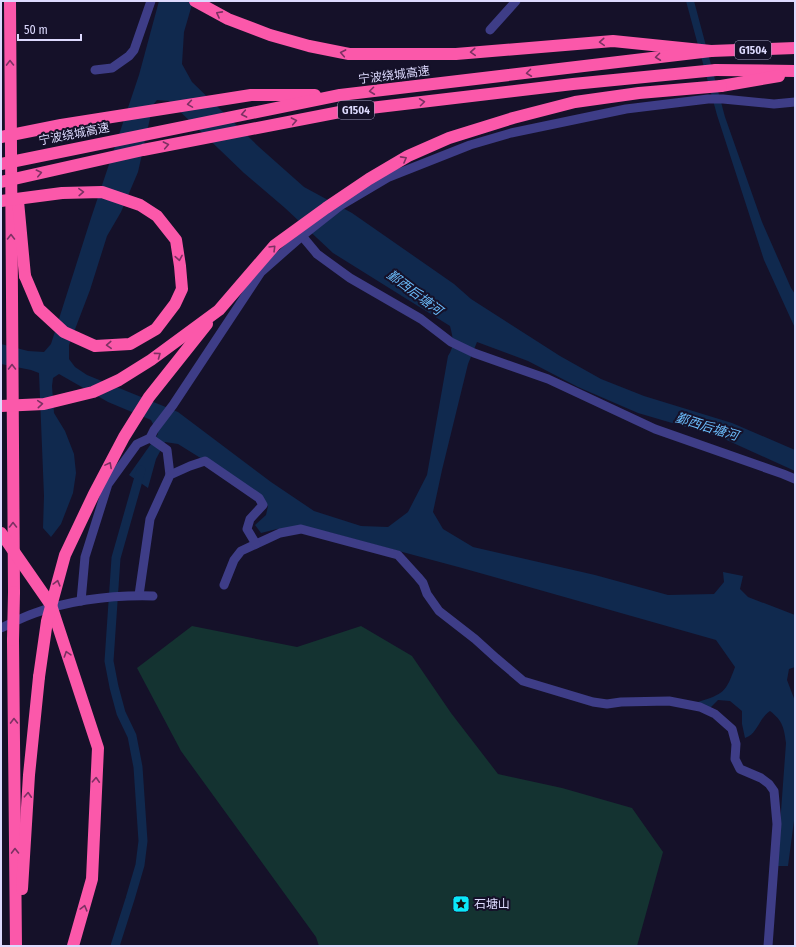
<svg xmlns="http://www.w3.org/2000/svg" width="796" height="947" font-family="'Fira Sans Condensed','Noto Sans SC',sans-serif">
  <rect width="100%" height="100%" fill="#151129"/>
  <polygon fill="#143331" points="192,626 297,647 361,626 412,656 451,713 498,774 562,788 632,808 663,852 637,946 319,946 316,937 181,751 137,668"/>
  <g fill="#10294e" fill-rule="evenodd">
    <path d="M 159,1 L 193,1 L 184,32 L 182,64 L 192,82 L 259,147 L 304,187 L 352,213 L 454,284 L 471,299 L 560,356 L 601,379 L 644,396 L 732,423 L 795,450 L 795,471 L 720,437 L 638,413 L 578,387 L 528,361 L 477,342 L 468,364 L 442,470 L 433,512 L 443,529 L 473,547 L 595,575 L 668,595 L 714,594 L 724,582 L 723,572 L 743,576 L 740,589 L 748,597 L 795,615 L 795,667 L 789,669 L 787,680 L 795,701 L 795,813 L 788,866 L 777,866 L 786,743 C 784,728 783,721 770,711 C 759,718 757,735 745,738 L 742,724 L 742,711 L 730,701 L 718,700 L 709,709 L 700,705 L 698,702 C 724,694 726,692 735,667 L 716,640 L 462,568 L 328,532 L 299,527 L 277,529 L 261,533 L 255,525 L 266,515 L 268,506 L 252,490 L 178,444 L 165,442 L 156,459 L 148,488 L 129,475 L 158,434 L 151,420 L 108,402 L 59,374 L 53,378 L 52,386 L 54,413 L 65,431 L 74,454 L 76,473 L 73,493 L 61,524 L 51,537 L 43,528 L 44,496 L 39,373 L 31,370 L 1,364 L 1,344 L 28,351 L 44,352 L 51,344 L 91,218 L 139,75 ZM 157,100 L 169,101 L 244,173 L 285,208 L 333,253 L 450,326 C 453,338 455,345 448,356 L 427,475 L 408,512 L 388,527 L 361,526 L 314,511 L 271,482 L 178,412 L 87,375 L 75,367 L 69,359 L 69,345 L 90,290 L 107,236 L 121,212 L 138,172 L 153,105 Z"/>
    <polygon points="686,1 694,1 725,117 762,222 791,288 795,294 795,328 764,260 717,115"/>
  </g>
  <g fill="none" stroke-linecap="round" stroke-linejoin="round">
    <polyline stroke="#10294e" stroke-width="9" points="115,946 130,899 140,865 143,841 138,767 132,736 121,713 114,687 109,661 116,558 141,470"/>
    <g stroke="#3e3d87" stroke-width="9">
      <polyline points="490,30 516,1"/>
      <polyline points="95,70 112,68 129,56 134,50 151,1"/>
      <polyline points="302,236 317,254 350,278 421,319 451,342 474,353 548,379 655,429 783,474 795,479"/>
      <polyline points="150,438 167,450 170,475"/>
      <polyline points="224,585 234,560 241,551 280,533 301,529 398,555 418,577 423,583 427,594 439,611 475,639 496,658 523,681 593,702 607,704 621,702 669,701 700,707 715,714 732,729 736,744 735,759 740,769 761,778 769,784 774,791 777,824 768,946"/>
      <polyline points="139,595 150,519 170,475 190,466 205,461 259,498 263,505 250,519 247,529 256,544"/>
      <polyline points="81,601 85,557 108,484 137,444 150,438 154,430 173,405 261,272 302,236 340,206 389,177 470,145 511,133 626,109 708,99 723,99 774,104 795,102"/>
      <path d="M 1,628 C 12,623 23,617 35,613 C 72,600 114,595 153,596"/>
    </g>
    <g stroke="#fb58aa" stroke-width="12">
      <polyline points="10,1 14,592"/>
      <polyline points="195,1 228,19 270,35 309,46 349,54 456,54 613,41 711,51 795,48"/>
      <polyline points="716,70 795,71"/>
      <polyline points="721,86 779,76"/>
      <polyline points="18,201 25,276"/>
      <polyline points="13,640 16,946"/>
      <polyline points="22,889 29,775 39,677"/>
    </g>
    <g stroke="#fb58aa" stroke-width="12">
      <polyline points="1,137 61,125 251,95 315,95"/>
      <polyline points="1,164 340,95 711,51"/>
      <polyline points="1,182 143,150 345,111 573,84 716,70"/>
      <polyline points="1,201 62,193 102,192 140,205 157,216 176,240 180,266 182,289 175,304 156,329 130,344 95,346 64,332 39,309 25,276"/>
      <polyline points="1,406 44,404 93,392 119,380 151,360 219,310 275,245 326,208 369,179 408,156 449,138 513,118 575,102 639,93 721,86"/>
      <polyline points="1,533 51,605 98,748 92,879 73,946"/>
      <polyline points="13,640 14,592"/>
      <polyline points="39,677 47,621 65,555 94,494 124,437 149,397 207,324"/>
    </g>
  </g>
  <defs><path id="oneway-chevron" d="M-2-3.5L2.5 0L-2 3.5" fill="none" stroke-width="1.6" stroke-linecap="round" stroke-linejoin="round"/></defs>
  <g stroke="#7c3163">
    <use href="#oneway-chevron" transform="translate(219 14) rotate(-152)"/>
    <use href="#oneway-chevron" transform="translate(602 42) rotate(176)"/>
    <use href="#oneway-chevron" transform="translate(473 52) rotate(176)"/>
    <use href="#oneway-chevron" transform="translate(343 53) rotate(-169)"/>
    <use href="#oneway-chevron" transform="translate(658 57) rotate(173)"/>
    <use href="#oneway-chevron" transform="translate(10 63) rotate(-91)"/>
    <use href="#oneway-chevron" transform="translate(529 73) rotate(173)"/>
    <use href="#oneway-chevron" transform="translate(372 91) rotate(173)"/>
    <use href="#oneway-chevron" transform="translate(422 102) rotate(-7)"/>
    <use href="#oneway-chevron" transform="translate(190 104) rotate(171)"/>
    <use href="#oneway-chevron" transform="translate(244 114) rotate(169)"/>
    <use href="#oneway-chevron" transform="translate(294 121) rotate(-11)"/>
    <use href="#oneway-chevron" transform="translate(166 145) rotate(-11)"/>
    <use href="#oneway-chevron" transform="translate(404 159) rotate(-29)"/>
    <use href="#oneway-chevron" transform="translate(39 173) rotate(-13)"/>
    <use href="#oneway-chevron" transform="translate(81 192) rotate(-2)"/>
    <use href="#oneway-chevron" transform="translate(11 237) rotate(-90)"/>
    <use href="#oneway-chevron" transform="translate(273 248) rotate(-45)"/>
    <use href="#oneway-chevron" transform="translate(179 258) rotate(80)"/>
    <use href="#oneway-chevron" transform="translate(109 345) rotate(177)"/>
    <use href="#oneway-chevron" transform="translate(158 355) rotate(-36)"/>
    <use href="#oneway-chevron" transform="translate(12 367) rotate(-90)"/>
    <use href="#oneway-chevron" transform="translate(40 404) rotate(-5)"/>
    <use href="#oneway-chevron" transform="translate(109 465) rotate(-62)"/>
    <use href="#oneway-chevron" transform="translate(13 525) rotate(-90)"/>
    <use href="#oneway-chevron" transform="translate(57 583) rotate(-75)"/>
    <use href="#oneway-chevron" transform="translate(67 654) rotate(-108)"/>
    <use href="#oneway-chevron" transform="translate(14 721) rotate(-91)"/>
    <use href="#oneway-chevron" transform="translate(96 780) rotate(-87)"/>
    <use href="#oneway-chevron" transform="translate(28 795) rotate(-87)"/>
    <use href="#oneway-chevron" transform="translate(15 851) rotate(-91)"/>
    <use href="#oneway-chevron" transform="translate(84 908) rotate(-75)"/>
  </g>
  <defs>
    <g id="sight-square" transform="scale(0.9)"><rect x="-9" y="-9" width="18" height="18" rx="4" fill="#0be7f9" stroke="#151129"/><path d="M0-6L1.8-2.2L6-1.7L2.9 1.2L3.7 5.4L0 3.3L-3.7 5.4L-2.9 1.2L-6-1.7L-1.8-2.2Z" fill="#111"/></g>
  </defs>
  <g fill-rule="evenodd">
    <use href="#sight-square" x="461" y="904"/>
  </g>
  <g text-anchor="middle" stroke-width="4" stroke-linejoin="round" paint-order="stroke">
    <g fill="#151129" stroke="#a19ebe" stroke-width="1">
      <rect x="735" y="41" width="36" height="18" rx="3"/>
      <rect x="338" y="101" width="36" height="18" rx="3"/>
    </g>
    <g font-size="11" font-weight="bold" fill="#dddafe">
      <text x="753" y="54">G1504</text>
      <text x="356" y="114">G1504</text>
    </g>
    <g font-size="12" fill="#dddafe" stroke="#151129">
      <text transform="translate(394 75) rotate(-7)" y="4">宁波绕城高速</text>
      <text transform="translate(74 134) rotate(-11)" y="4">宁波绕城高速</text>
    </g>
    <g font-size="12" fill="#dddafe" stroke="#151129" text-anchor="start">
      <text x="474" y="908">石塘山</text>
    </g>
    <g font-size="13" font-style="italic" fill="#6bbcfb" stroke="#151129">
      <text transform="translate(415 292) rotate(37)" y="5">鄞西后塘河</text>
      <text transform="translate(707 426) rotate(17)" y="5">鄞西后塘河</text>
    </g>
  </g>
  <rect width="796" height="947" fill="none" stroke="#dddafe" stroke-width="4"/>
  <path d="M18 34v6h63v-6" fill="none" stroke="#dddafe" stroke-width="2"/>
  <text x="24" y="34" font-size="12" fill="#dddafe" stroke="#151129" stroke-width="3" paint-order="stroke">50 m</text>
</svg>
